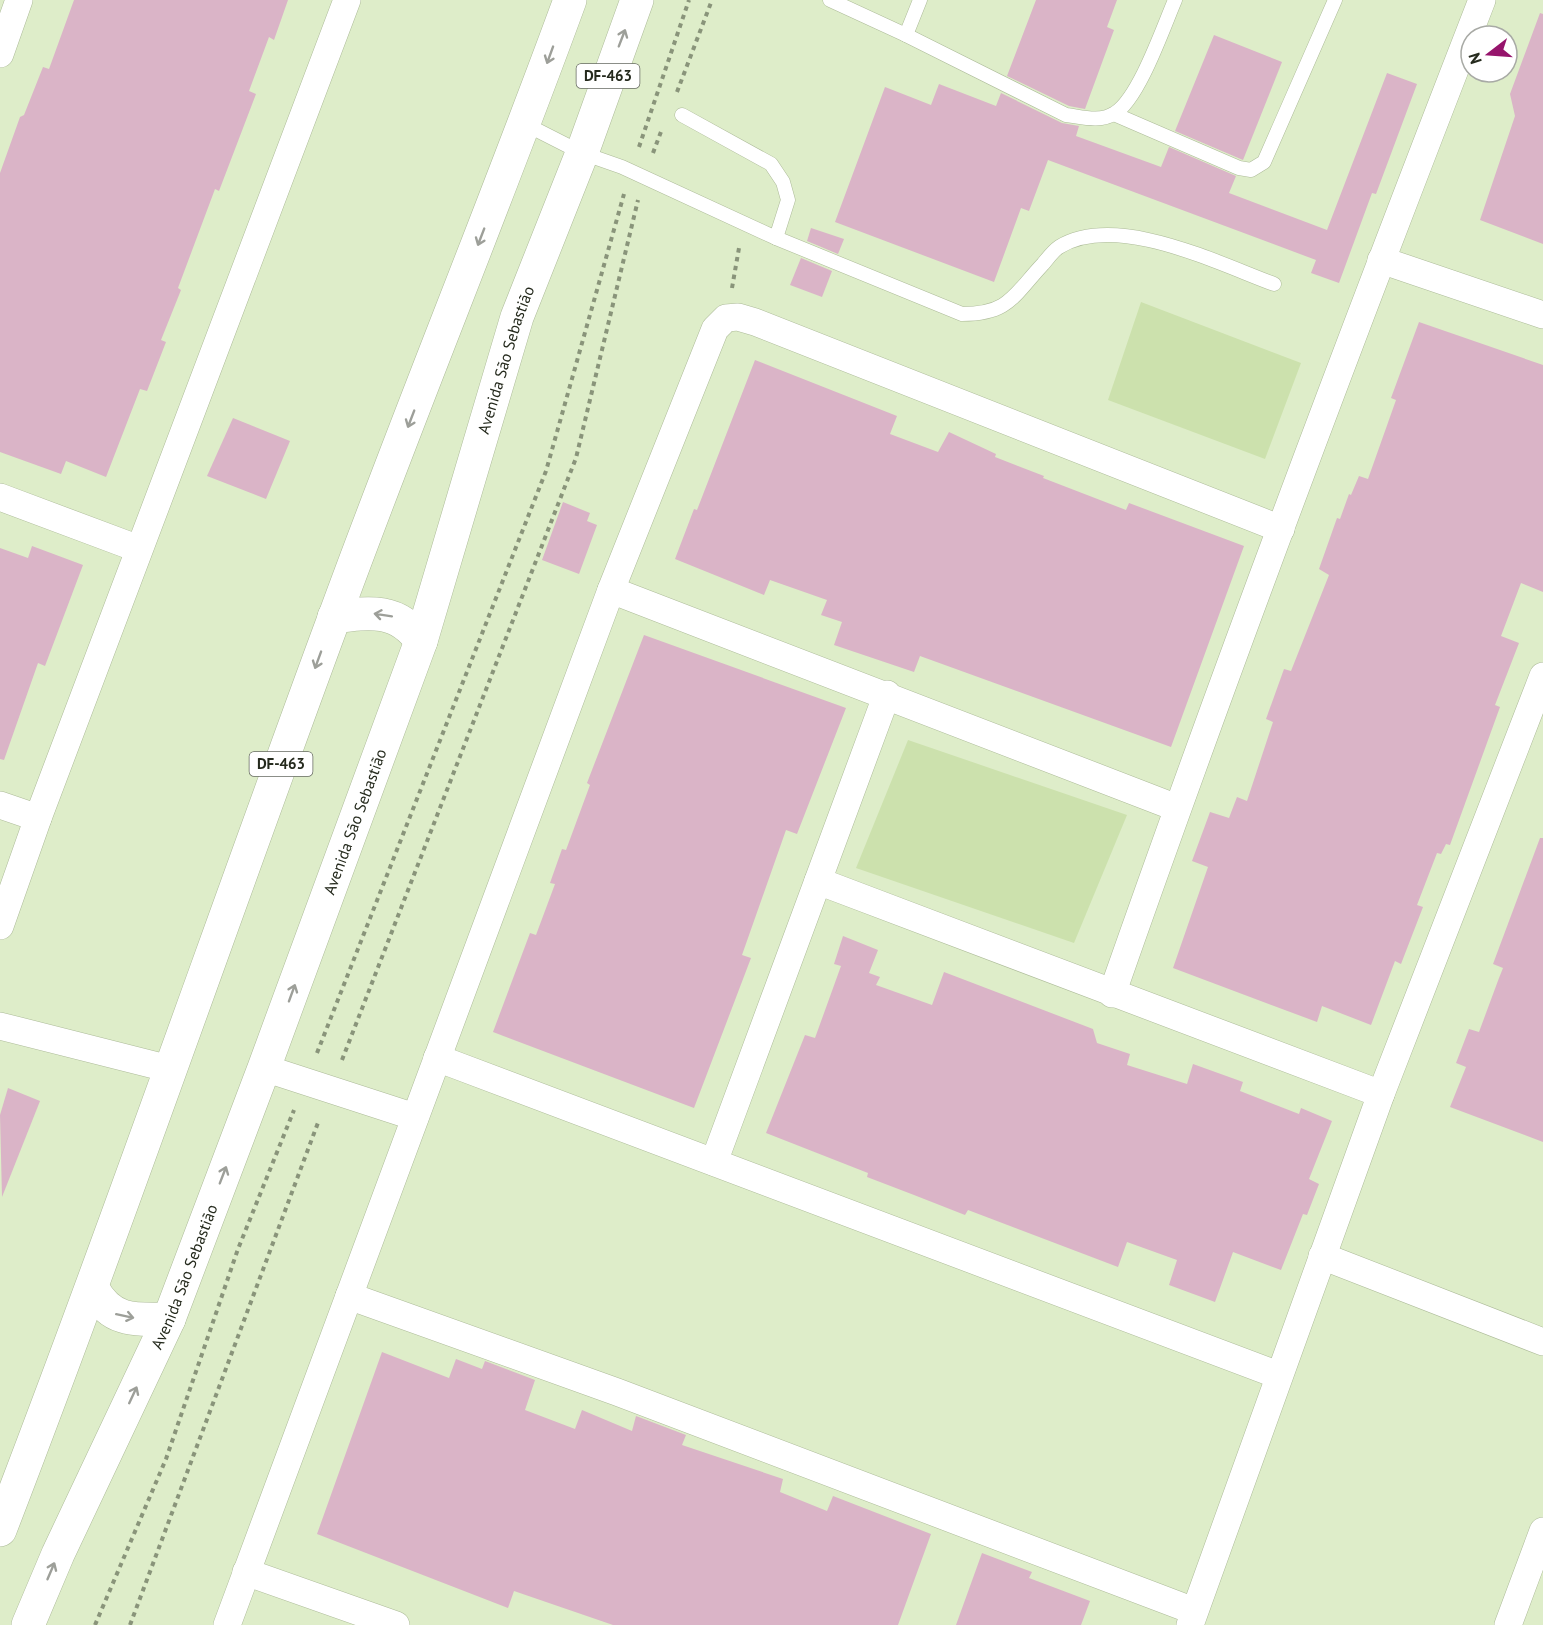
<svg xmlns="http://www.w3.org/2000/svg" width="1543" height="1625" font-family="'PT Sans',sans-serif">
  <rect width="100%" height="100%" fill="#deedc9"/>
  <g fill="#cce1ad">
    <polygon points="1141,302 1301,363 1265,459 1108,400"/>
    <polygon points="908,740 1127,815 1074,943 856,868"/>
  </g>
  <g fill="#dab4c7">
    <polygon points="74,0 288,0 274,40 269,37 249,91 256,94 219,191 215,189 178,288 181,290 161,340 166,342 147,391 140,389 106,477 66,461 61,474 0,452 0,173 20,117 24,115 43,67 49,69"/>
    <polygon points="1036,0 1117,0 1107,27 1114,30 1085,109 1069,106 1007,76"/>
    <polygon points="1540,13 1543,14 1543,244 1480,220 1515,116 1510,94"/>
    <polygon points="1214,35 1282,62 1243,160 1175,131"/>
    <polygon points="1387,73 1417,84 1376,194 1372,193 1339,283 1311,273 1316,260 1048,160 1029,211 1021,208 994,282 835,222 885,87 931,105 939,84 996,106 1001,93 1062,123 1079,126 1076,136 1161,167 1169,147 1236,176 1229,193 1327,230"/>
    <polygon points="811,228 844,239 838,254 807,241"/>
    <polygon points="801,258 832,271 822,297 790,285"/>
    <polygon points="1419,322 1543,365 1543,592 1521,583 1501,636 1519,643 1495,705 1500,707 1450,845 1446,844 1441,854 1437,853 1417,905 1423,907 1401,964 1395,961 1371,1025 1322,1006 1317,1022 1173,968 1208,867 1192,861 1210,812 1229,818 1237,797 1247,801 1273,722 1266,719 1284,669 1291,671 1329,575 1319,569 1337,518 1340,519 1349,494 1351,495 1359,476 1368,479 1396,400 1391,398"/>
    <polygon points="755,360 897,416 890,434 938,452 949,432 996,454 995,457 1044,476 1043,478 1126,510 1129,503 1244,546 1171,747 920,656 914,672 834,645 842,622 821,615 827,600 770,580 764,595 675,559 694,509 697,510"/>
    <polygon points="233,418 290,441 266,499 207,476"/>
    <polygon points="563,502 590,513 587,521 597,525 579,574 542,560"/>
    <polygon points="32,546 83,565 45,666 38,663 4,760 0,759 0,548 28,558"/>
    <polygon points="644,635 846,708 797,834 786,830 742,955 751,958 694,1108 493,1032 530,933 536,935 555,884 550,883 562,849 566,850 590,785 587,783"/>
    <polygon points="1540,838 1543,838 1543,1142 1450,1107 1466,1067 1456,1063 1469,1029 1479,1032 1499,978 1503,968 1493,964"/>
    <polygon points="843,936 878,950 869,973 880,977 876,985 932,1005 944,972 1093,1029 1097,1043 1130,1054 1127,1065 1187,1084 1193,1064 1243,1082 1240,1091 1299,1114 1301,1108 1332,1121 1309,1179 1319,1184 1307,1215 1303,1214 1281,1270 1233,1252 1215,1302 1169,1285 1177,1260 1127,1242 1118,1267 968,1210 965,1215 914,1195 867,1177 868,1173 766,1133 805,1035 815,1038 841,966 834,964"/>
    <polygon points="8,1088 40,1101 2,1197 0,1115"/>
    <polygon points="382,1352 449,1378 456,1359 482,1369 485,1361 535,1380 525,1410 575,1429 582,1410 632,1431 636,1416 686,1435 682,1445 783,1479 780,1492 827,1511 833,1496 931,1534 898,1625 613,1625 514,1591 508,1608 317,1534"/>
    <polygon points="982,1553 1032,1572 1029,1578 1090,1601 1081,1625 956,1625"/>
  </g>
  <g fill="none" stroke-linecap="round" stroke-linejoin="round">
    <g stroke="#adbb99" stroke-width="15">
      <g id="lane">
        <polyline points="830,0 906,35 920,0"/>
        <path d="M 906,35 L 1066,115 C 1082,117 1100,123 1115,113 C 1139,98 1163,28 1175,0"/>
        <polyline points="1114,114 1239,168 1251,170 1264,162 1335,0"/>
        <polyline points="525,124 582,153 622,167 776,238 788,200 783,182 771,164 682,115"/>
        <path d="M 776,238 L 962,314 C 1009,314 1013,296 1043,264 C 1048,258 1053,251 1059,247 C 1116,212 1217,263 1274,284"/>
      </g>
    </g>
    <g stroke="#adbb99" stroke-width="28">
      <g id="street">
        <polyline points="0,54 19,0"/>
        <polyline points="1381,260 1543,315"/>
        <polyline points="0,497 139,549"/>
        <polyline points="611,590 1177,808"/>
        <polyline points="0,805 38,818"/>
        <polyline points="818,881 1381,1094"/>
        <polyline points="0,926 38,818 347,0"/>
        <path d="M 1112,994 C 1229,660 1354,329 1482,0"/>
        <polyline points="0,1026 170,1069"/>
        <polyline points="437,1058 1278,1375"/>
        <polyline points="264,1068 415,1117"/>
        <polyline points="714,1162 887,694"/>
        <polyline points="1322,1256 1543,1342"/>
        <polyline points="349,1296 617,1392 1194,1611"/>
        <polyline points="246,1572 396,1625"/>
        <polyline points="227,1625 611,590 715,329 726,318 738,317 755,322 1281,529"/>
        <polyline points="1190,1625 1381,1094 1543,676"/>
        <polyline points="1508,1625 1543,1531"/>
      </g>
    </g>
    <g stroke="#adbb99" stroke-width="34">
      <g id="primary">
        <path d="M 334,617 C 370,612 398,608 421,641"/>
        <path d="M 93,1289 C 111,1322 134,1320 169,1319"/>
        <path d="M 0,1530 C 116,1229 221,924 333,621 C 409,413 494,208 570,0"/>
        <path id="s1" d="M 28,1625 L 58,1554 L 169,1319 L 264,1068 L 421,641 L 517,317 L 582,153 L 637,0"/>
      </g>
    </g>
    <g stroke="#89947a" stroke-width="4" stroke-dasharray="4.5 4.5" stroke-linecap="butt">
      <polyline points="677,92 712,0"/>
      <polyline points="639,147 689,0"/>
      <polyline points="653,153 662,129"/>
      <polyline points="732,288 739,248"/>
      <polyline points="317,1053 546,471 624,194"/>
      <polyline points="342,1060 576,458 638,200"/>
      <polyline points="95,1625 166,1459 238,1249 294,1110"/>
      <polyline points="130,1625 319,1120"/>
    </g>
    <use href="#lane" stroke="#fff" stroke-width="14"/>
    <use href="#street" stroke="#fff" stroke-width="27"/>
    <use href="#primary" stroke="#fff" stroke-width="33"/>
  </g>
  <defs><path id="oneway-shaft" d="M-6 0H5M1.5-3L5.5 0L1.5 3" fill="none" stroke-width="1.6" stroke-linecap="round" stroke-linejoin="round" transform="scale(1.5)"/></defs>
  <g stroke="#9d9f99">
    <use href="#oneway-shaft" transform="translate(622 38) rotate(-69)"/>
    <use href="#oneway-shaft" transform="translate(550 55) rotate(110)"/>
    <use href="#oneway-shaft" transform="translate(481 237) rotate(111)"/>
    <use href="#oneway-shaft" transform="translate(411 419) rotate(111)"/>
    <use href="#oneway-shaft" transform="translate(383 615) rotate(-171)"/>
    <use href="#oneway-shaft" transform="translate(318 660) rotate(110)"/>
    <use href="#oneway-shaft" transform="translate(292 993) rotate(-70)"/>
    <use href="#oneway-shaft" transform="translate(223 1175) rotate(-69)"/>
    <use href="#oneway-shaft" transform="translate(125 1316) rotate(12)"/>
    <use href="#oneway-shaft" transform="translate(133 1395) rotate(-65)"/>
    <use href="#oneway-shaft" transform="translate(51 1571) rotate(-67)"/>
  </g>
  <g text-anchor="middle" stroke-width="6" stroke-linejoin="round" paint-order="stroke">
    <g fill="#fff" stroke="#666a61" stroke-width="1.5">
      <rect x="576.5" y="64" width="63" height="24" rx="4.5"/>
      <rect x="249.5" y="752" width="63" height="24" rx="4.5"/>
    </g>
    <g font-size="15" font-weight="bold" fill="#252a1d">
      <text x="608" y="81">DF-463</text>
      <text x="281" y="769">DF-463</text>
    </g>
    <g font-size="16" fill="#252a1d" stroke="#fff">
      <text dy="6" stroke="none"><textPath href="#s1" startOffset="1354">Avenida São Sebastião</textPath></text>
      <text dy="6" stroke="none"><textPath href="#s1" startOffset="868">Avenida São Sebastião</textPath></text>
      <text dy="6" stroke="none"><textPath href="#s1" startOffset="382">Avenida São Sebastião</textPath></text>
    </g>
  </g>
  <g transform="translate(1489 54) rotate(253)"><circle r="28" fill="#ffffff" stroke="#a8aaa5" stroke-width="1.5"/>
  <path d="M0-4.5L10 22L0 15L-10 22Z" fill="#96146c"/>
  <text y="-9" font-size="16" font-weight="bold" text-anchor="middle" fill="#252a1d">N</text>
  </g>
</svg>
